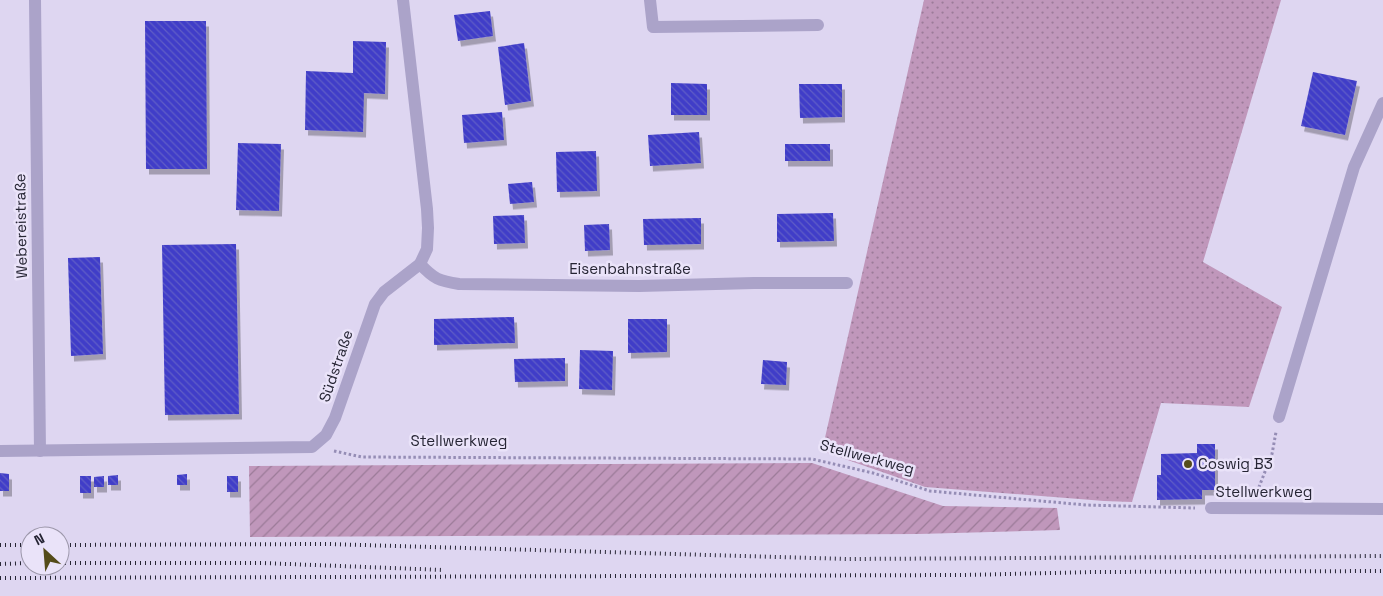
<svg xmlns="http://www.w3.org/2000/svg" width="1383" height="596" font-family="'Space Grotesk',sans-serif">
  <defs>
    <pattern id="grass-dots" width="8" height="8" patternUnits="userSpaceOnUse" patternTransform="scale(1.25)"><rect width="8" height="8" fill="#c097bb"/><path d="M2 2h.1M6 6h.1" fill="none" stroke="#9c7b99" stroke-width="1.8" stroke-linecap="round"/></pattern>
    <pattern id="garden-furrows" width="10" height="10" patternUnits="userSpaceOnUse" patternTransform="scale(1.25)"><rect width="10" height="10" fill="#c097bb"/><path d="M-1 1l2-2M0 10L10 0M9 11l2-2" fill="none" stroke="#9c7b99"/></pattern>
    <pattern id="building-back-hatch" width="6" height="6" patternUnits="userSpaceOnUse" patternTransform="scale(1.25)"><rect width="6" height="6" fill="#403dc8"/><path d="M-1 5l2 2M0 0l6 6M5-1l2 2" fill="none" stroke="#605dc6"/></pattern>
    <filter id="shadow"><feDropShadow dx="3" dy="5.5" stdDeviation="0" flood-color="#0004"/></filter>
  </defs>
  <rect width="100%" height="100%" fill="#ded6f1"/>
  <polygon fill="url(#grass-dots)" points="924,0 1281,0 1203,262 1282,307 1249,407 1161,403 1132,502 1104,501 925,487 822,451"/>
  <polygon fill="url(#garden-furrows)" points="812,463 943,506 1057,508 1060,530 919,534 250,537 249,466"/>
  <g fill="url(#building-back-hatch)" filter="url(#shadow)">
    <polygon points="490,11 493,36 458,41 454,15"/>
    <polygon points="145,21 206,21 207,169 146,169"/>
    <polygon points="353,41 386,42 385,94 364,93 363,132 305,130 306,71 353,73"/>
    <polygon points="524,43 531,101 505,105 498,47"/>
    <polygon points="1313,72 1357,81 1345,135 1301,126"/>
    <polygon points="671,83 707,84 707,115 671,115"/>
    <polygon points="799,84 842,84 842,117 800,118"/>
    <polygon points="502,112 504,140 464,143 462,115"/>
    <polygon points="699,132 701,163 650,166 648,135"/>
    <polygon points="238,143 281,144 279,211 236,210"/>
    <rect x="785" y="144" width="45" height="17"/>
    <polygon points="596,151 597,191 557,192 556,152"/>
    <polygon points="532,182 534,202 510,204 508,184"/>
    <polygon points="833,213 834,241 777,242 777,214"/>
    <polygon points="524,215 525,243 494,244 493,216"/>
    <polygon points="701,218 701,244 644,245 643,219"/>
    <polygon points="609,224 610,250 585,251 584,225"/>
    <polygon points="236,244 239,414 165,415 162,245"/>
    <polygon points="100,257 103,354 71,356 68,258"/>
    <polygon points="514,317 515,343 434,345 434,319"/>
    <polygon points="628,319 667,319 667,352 628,353"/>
    <polygon points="580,350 613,351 612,390 579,389"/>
    <polygon points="565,358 565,381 515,382 514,359"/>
    <polygon points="763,360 787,362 786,385 761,384"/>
    <polygon points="1197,444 1215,444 1215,490 1202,490 1202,499 1157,500 1157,475 1161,475 1161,454 1197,453"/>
    <polygon points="0,473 9,474 9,491 0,491"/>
    <polygon points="187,474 187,485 177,485 177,475"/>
    <polygon points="118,475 118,485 108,485 108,476"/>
    <rect x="80" y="476" width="11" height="17"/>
    <polygon points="104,476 104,487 94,487 94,477"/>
    <rect x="227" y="476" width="11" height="16"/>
  </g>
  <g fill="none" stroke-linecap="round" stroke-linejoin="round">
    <g stroke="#958db5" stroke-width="3" stroke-dasharray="2.5 2.5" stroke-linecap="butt">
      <polyline points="334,451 362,457 812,459 873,473 930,491 1086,505 1195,508"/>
      <polyline points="1257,492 1272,454 1276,432"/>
    </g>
    <g stroke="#aba3c9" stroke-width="12">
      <polyline points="35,0 40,451"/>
      <polyline points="650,0 653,27 818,25"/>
      <path d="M 420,264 C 434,279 439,281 459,284 L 639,286 L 754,283 L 847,283"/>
      <polyline points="1279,417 1354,167 1383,103"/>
      <polyline points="0,451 312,447 326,435 335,418 375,304 384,292 420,264 427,249 428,228 427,209 403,0"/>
      <polyline points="1211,508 1383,509"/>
    </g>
    <g stroke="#262534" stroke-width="4" stroke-dasharray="1 4" stroke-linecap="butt">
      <polyline points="0,545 30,545"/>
      <polyline points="60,545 327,544 848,559 1383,556"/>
      <polyline points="60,563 262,563 444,570"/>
      <polyline points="0,564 30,563"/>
      <polyline points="0,578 964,575 1094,572 1383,571"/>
    </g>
  </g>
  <circle fill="#554c1a" stroke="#eae3f9" stroke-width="2" cx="1188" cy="464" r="5"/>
  <g text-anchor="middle" stroke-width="5" stroke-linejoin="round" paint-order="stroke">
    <g font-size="15" fill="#262534" stroke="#eae3f9">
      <text transform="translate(21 226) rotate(-91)" y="5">Webereistraße</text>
      <text x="630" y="274">Eisenbahnstraße</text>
      <text transform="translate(336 366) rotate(-71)" y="5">Südstraße</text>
      <text x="459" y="446">Stellwerkweg</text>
      <text transform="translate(867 457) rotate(15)" y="5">Stellwerkweg</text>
      <text x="1264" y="497">Stellwerkweg</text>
    </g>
    <g font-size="15" fill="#262534" stroke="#eae3f9" text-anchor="start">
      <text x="1198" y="469">Coswig B3</text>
    </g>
  </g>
  <g transform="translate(45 551) rotate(334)"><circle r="24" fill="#eae3f9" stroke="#9c97aa"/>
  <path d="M0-4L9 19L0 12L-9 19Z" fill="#554c1a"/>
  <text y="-8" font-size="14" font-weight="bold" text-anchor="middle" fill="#262534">N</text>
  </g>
</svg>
